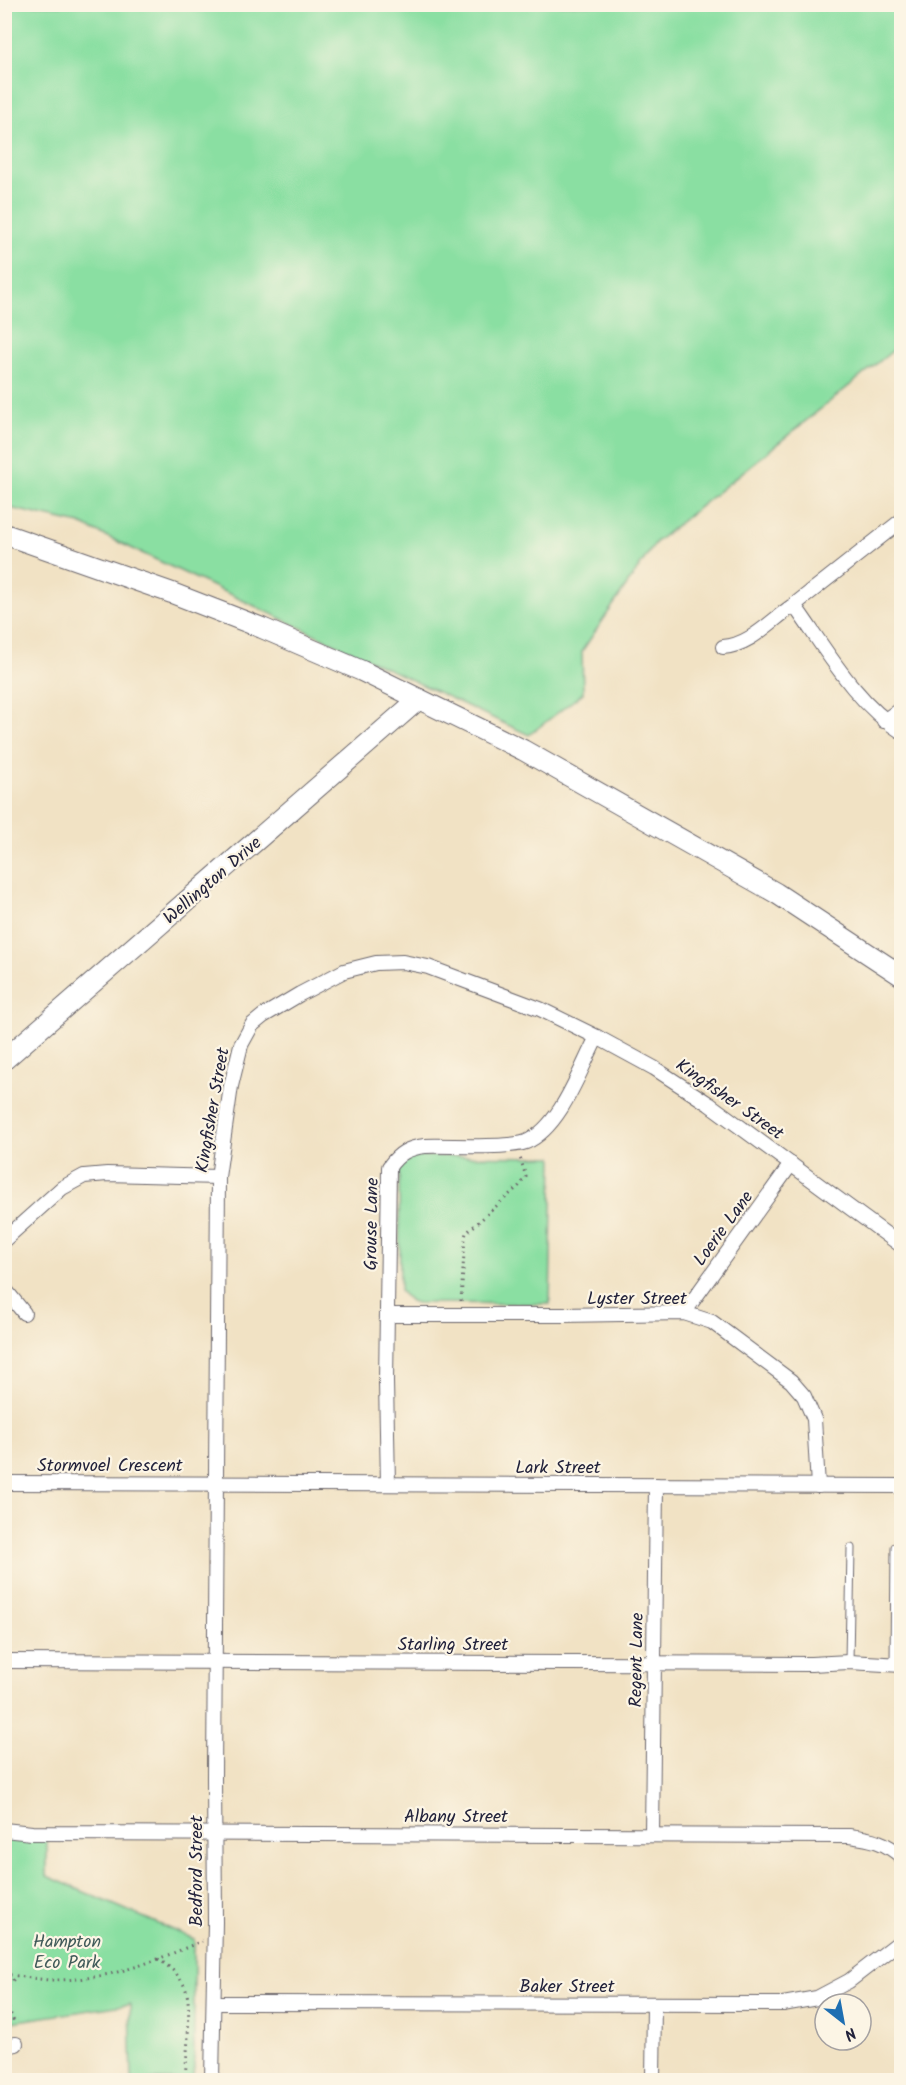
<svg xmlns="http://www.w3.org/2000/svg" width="906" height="2085" font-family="Kalam,sans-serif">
  <rect width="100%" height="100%" fill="#fcf5e5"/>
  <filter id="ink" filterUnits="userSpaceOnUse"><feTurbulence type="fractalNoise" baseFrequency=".0167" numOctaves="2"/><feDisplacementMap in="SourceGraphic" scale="12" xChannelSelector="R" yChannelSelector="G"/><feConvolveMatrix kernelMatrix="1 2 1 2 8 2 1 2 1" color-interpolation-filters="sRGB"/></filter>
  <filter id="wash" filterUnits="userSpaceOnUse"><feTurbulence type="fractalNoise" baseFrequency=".008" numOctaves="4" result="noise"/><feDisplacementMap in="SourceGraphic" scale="24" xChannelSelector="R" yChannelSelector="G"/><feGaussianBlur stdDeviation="1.35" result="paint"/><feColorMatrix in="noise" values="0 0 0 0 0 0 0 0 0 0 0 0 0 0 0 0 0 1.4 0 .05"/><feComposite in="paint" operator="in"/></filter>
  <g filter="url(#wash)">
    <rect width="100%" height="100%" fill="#f1e2c4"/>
    <g fill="#8adfa2" stroke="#56806e" stroke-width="1.5">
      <polygon points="4,5 901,5 901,344 656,542 582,651 583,693 529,735 80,524 5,507"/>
      <polygon points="412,1156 553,1157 550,1304 417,1303 410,1301 400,1291 399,1170 404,1161"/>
      <polygon points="4,1829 47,1840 47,1876 194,1939 194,2080 132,2080 130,2004 5,2023"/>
    </g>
  </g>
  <g filter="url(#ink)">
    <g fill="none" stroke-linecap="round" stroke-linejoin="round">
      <g stroke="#6a656b" stroke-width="9">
        <g id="lane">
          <polyline points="849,1662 851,1548"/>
          <polyline points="894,1664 895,1547"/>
        </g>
      </g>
      <g stroke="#6a656b" stroke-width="16">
        <g id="street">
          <path d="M 902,520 L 794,605 C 825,648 856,704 902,732"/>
          <path d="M 723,647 C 751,645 771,620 794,605"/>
          <polyline points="884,721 902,708"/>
          <polyline points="4,1240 62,1188 84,1176 107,1174 218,1177"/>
          <polyline points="4,1288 24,1313"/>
          <polyline points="684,1313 791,1164"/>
          <polyline points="387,1315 562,1315 684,1313 712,1322 791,1381 804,1396 814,1419 818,1486"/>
          <polyline points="4,1483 902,1486"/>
          <path d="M 388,1484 L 386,1382 L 389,1167 C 399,1153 408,1148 425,1146 C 448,1145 507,1149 526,1142 C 561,1127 580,1069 597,1037"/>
          <polyline points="4,1661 811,1664 849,1662 902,1665"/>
          <path d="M 4,1830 L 32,1833 L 849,1836 C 872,1839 884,1841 902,1857"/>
          <polyline points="652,1835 656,1485"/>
          <polyline points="214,2003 783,2004 817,1998 849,1981 902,1940"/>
          <polyline points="4,2046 16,2044"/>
          <polyline points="212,2080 215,1922 214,1777 218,1177 231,1086 241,1045 252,1025 263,1016 300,994 344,971 376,963 403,962 428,967 540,1009 597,1037 654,1068 709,1104 902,1246"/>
          <polyline points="653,2080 654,2004"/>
        </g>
      </g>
      <g stroke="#6a656b" stroke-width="22">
        <g id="secondary">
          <polyline points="4,534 172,593 262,628 362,671 523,750 776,893 902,976"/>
          <polyline points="4,1060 419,699"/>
        </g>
      </g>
      <g stroke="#6a656b" stroke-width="3" stroke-dasharray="1.5 4.5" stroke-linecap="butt">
        <polyline points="461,1301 465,1237 466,1233 519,1186 526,1177 520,1157"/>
        <path d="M 158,1959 C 170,1967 181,1976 186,1990 C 192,2009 186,2059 185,2080"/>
        <path d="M 4,1974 C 21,1976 38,1980 55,1980 C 110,1980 152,1962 202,1941"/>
        <polyline points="4,1989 17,1976"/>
        <polyline points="4,1997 14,2022"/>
      </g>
      <use href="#lane" stroke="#fff" stroke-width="7"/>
      <use href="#street" stroke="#fff" stroke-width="14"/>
      <use href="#secondary" stroke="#fff" stroke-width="20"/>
    </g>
  </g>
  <g text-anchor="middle" stroke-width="4.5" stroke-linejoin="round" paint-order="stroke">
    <g font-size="18" fill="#22223b" stroke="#fcf5e5">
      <text transform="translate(212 880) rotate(-41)" y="6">Wellington Drive</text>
      <text transform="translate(730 1099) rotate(35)" y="6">Kingfisher Street</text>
      <text transform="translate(212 1110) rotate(-80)" y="6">Kingfisher Street</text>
      <text transform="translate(371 1224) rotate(-89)" y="6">Grouse Lane</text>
      <text transform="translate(723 1228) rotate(-54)" y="6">Loerie Lane</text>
      <text x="637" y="1304">Lyster Street</text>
      <text x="110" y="1471">Stormvoel Crescent</text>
      <text x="558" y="1473">Lark Street</text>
      <text x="453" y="1650">Starling Street</text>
      <text transform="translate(636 1660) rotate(-89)" y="6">Regent Lane</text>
      <text x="456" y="1822">Albany Street</text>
      <text transform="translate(196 1871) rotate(-90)" y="6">Bedford Street</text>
      <text x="567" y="1992">Baker Street</text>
    </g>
    <g font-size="18" fill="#415b5a" stroke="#fcf5e5">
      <text x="67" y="1947">Hampton<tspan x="67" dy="21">Eco Park</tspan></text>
    </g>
  </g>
  <rect width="906" height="2085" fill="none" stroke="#fcf5e5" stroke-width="24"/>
  <g transform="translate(843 2022) rotate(149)"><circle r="28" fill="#fcf5e5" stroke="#a5a1a1" stroke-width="1.5"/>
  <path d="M0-4.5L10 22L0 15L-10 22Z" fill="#1f6fb2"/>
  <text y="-9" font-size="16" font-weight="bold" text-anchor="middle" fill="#22223b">N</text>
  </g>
</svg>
